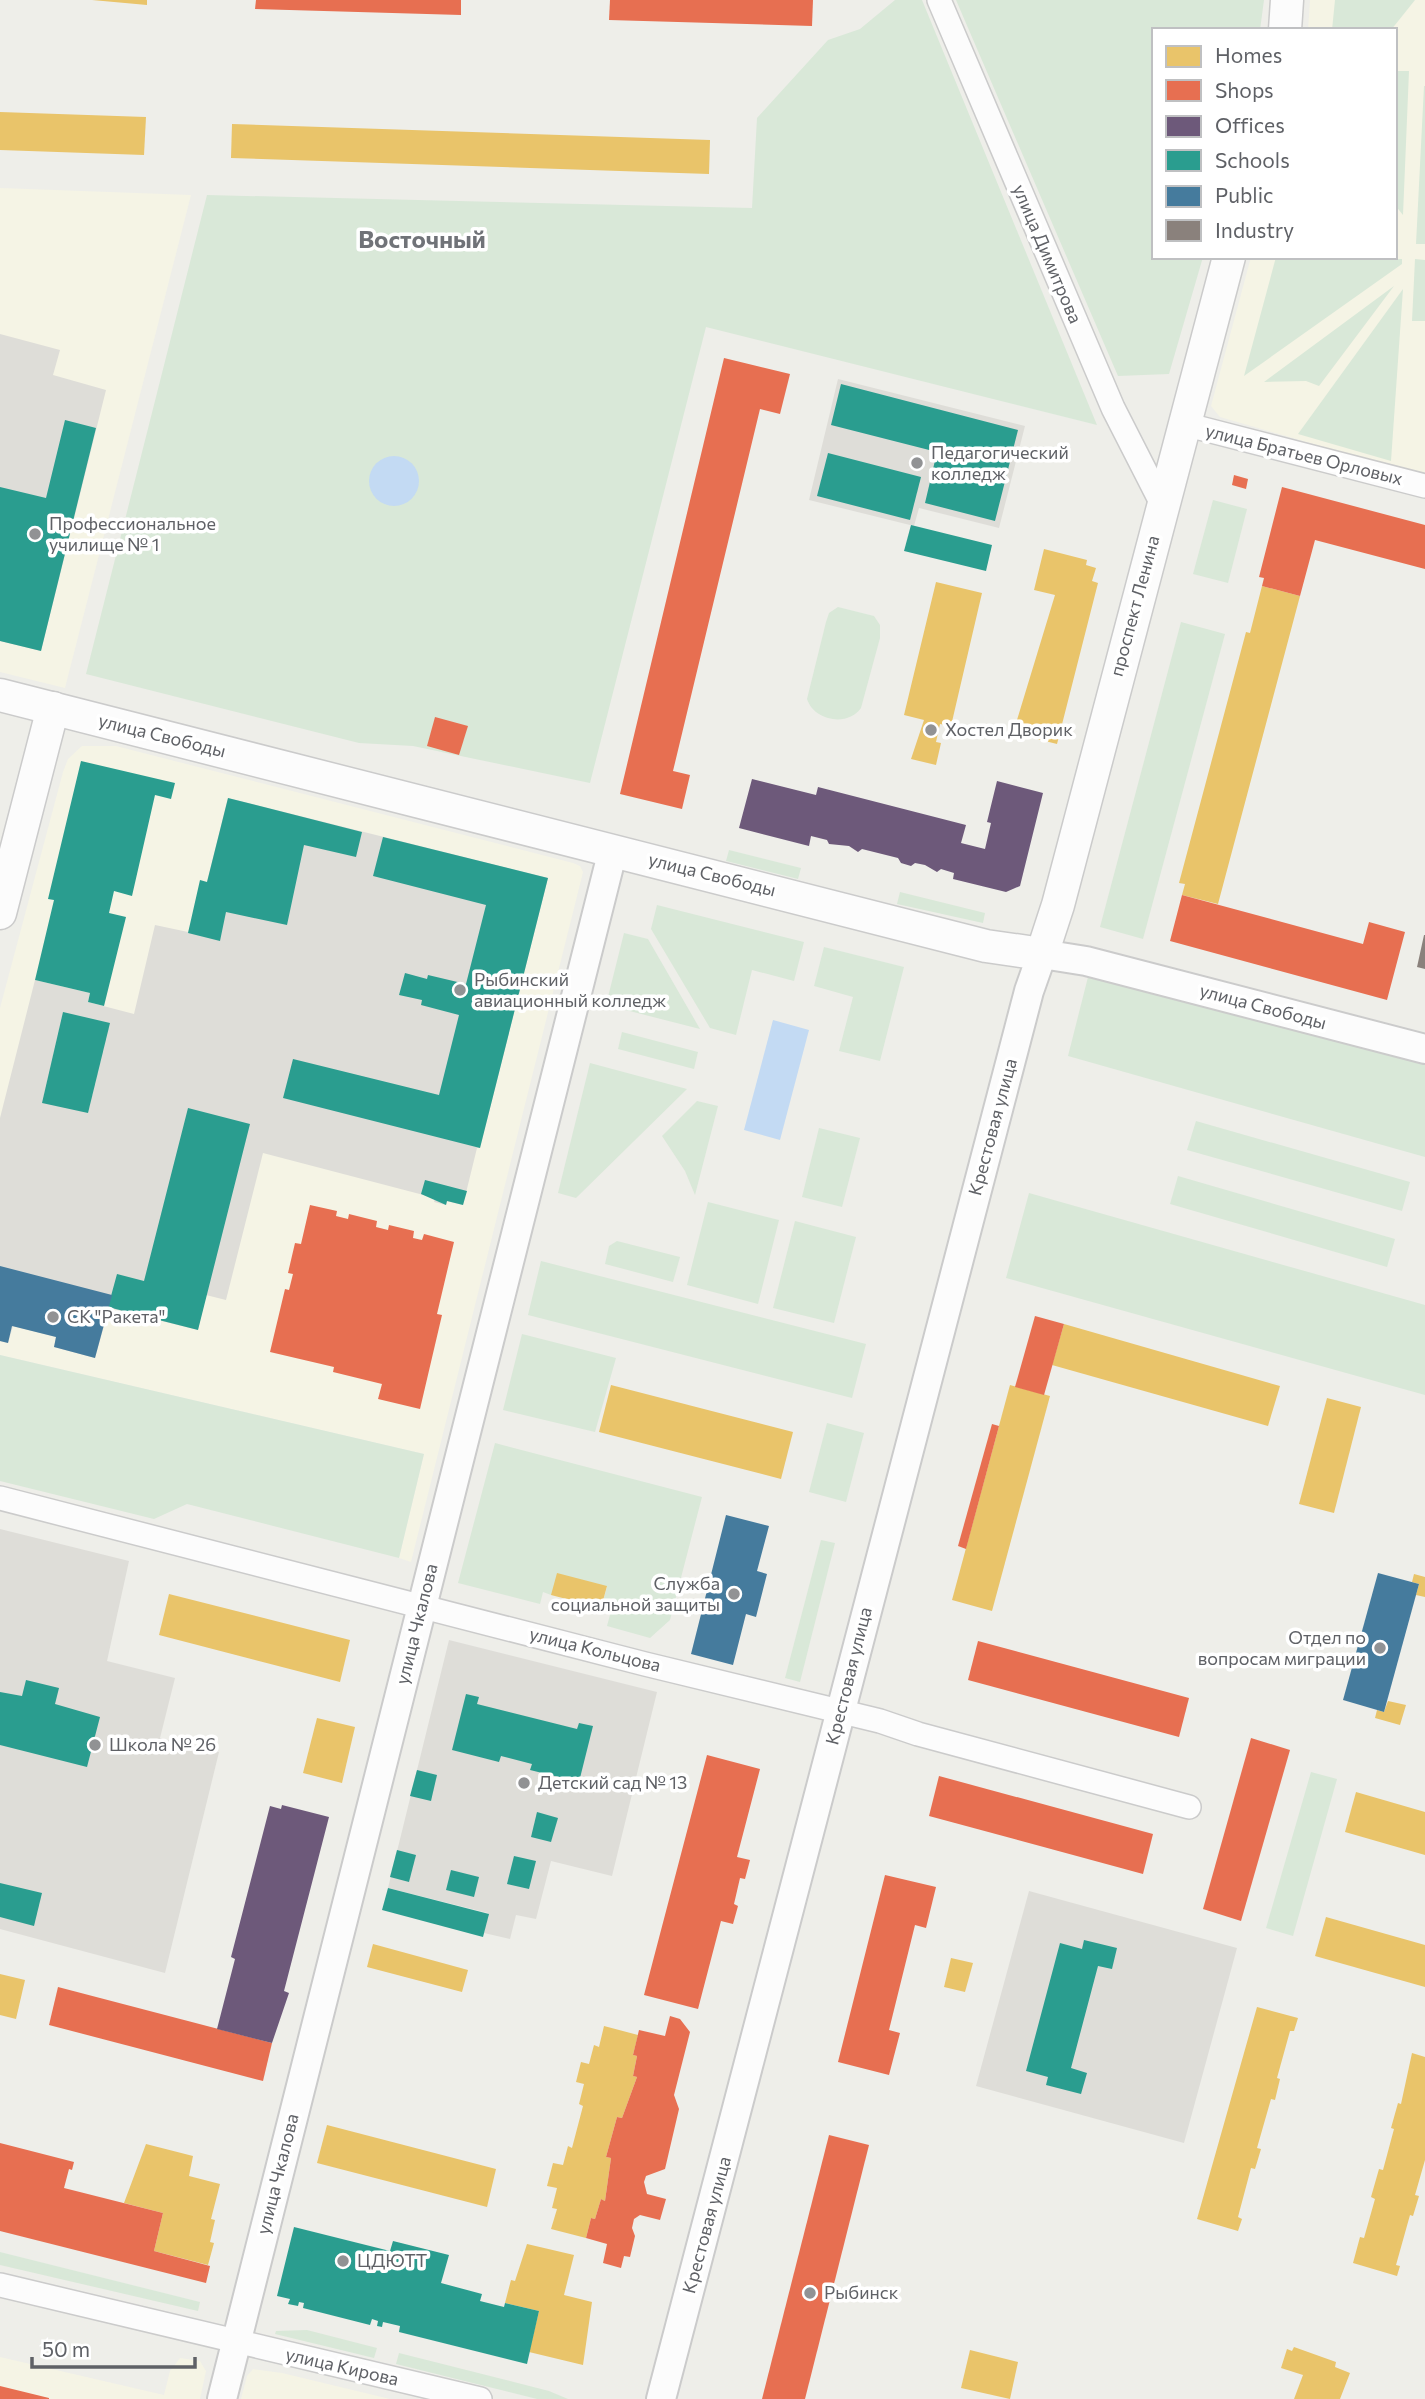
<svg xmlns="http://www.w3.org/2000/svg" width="1425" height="2399" font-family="Commissioner,sans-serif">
  <rect width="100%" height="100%" fill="#eeeee9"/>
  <g fill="#f5f4e5">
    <polygon points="1310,0 1425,0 1425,476 1220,417 1211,406 1251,257 1395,257 1395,30 1308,30"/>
    <polygon points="0,188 191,195 65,688 0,672"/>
    <polygon points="82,746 116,746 573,863 580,866 583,872 411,1562 399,1558 424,1454 0,1355 0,1008 63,772 68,759"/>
    <polygon points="0,2357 164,2395 170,2371 180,2358 200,2361 206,2371 200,2399 0,2399"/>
    <polygon points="253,2369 282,2373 390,2399 241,2399 247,2376"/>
  </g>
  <g fill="#deddd8">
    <polygon points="0,334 60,350 53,375 106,390 41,651 0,641"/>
    <polygon points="838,379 1025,426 999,528 919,508 914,526 809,500"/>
    <polygon points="228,798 548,878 480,1148 477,1148 463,1205 447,1201 446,1205 434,1202 435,1198 263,1153 226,1300 206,1295 198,1330 109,1308 95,1358 54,1347 56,1337 13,1326 8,1343 0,1341 0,1118 35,980 90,993 88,1002 134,1014 155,925 188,932 207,882"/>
    <polygon points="0,1529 129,1561 107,1661 175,1678 160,1738 219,1752 165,1973 0,1929"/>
    <polygon points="449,1640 657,1692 612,1876 551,1861 536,1919 516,1915 510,1939 484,1933 488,1913 388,1888"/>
    <polygon points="1029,1891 1237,1948 1184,2143 976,2086"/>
  </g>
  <g fill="#d9e8d8">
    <polygon points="895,0 922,0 1097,425 706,327 590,783 413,746 359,743 86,674 207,195 752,208 757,118 828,40 860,29"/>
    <polygon points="956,0 1264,0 1260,30 1154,30 1154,257 1203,257 1169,374 1118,376"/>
    <polygon points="1335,0 1415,0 1391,30 1332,30"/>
    <polygon points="1395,71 1409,71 1403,215 1395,205"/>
    <polygon points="1424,86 1425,86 1425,244 1416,244"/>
    <polygon points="1276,257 1402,259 1402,264 1244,376"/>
    <polygon points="1415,259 1425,260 1425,321 1412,321"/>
    <polygon points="1394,286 1319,386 1306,381 1264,382"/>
    <polygon points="1403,289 1391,461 1298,434"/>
    <polygon points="1213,500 1247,509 1228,583 1193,574"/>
    <path d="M 838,607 L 874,616 L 880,625 L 880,638 L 861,708 C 848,727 814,721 807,699 L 826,622 L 829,613 Z"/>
    <polygon points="1181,622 1225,634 1143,939 1100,927"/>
    <polygon points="729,850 801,868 798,879 726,861"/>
    <polygon points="900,892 985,913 983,923 897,904"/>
    <polygon points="657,905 804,942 794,981 752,970 736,1035 710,1028 651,929"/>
    <polygon points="624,933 648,939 700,1029 606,1005"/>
    <polygon points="824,947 904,967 880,1061 839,1051 853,997 814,986"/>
    <polygon points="1088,977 1425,1063 1425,1157 1068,1056"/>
    <polygon points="622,1032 698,1052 694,1069 618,1049"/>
    <polygon points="590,1063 687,1089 576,1198 558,1193"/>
    <polygon points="697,1101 718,1106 695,1195 685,1171 662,1136"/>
    <polygon points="1196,1121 1410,1182 1402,1211 1187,1150"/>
    <polygon points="819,1128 860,1138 842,1207 802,1197"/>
    <polygon points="1178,1176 1395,1239 1387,1267 1170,1204"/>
    <polygon points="1029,1193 1425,1305 1425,1395 1006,1278"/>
    <polygon points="708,1202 779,1220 758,1304 687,1285"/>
    <polygon points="795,1221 856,1237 834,1323 773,1308"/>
    <polygon points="617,1241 680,1257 673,1282 605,1264 609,1246"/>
    <polygon points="541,1261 866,1344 852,1398 528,1315"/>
    <polygon points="522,1334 616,1358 595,1432 503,1410"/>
    <polygon points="0,1355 424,1454 399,1558 187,1504 154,1519 0,1481"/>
    <polygon points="827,1423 864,1433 846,1502 809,1492"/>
    <polygon points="495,1443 702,1497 670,1620 650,1638 607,1626 611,1611 601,1608 607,1587 551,1595 543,1592 540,1604 458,1583"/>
    <polygon points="821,1540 835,1543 800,1682 785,1678"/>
    <polygon points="1311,1772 1337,1779 1293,1936 1266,1928"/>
    <polygon points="0,2252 200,2302 198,2311 0,2265"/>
    <polygon points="307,2330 377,2348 374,2358 275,2334 276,2331"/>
    <polygon points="399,2353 549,2391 568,2399 537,2399 396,2364"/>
  </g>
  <g fill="#c3daf3">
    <circle cx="394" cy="481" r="25"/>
    <polygon points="773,1020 809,1030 780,1140 744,1130"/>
  </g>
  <g fill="#e9c46a">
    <polygon points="92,0 147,0 147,5"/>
    <polygon points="0,112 146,117 144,155 0,150"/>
    <polygon points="232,124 710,140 709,174 231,158"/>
    <polygon points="1044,549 1087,560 1086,565 1096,568 1092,581 1098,583 1057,744 1013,733 1055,595 1034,590"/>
    <polygon points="936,582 982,593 951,726 940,724 936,742 941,743 936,765 911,759 924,720 904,715"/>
    <polygon points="1262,586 1300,596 1218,904 1182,895 1185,884 1179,883 1246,632 1250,633"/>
    <polygon points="1064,1324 1280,1386 1268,1426 1052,1365"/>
    <polygon points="611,1385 793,1432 781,1479 599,1432"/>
    <polygon points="1010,1385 1050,1396 992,1611 952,1600"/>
    <polygon points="1327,1398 1361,1407 1334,1513 1299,1504"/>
    <polygon points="557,1573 607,1586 601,1608 551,1595"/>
    <polygon points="1414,1574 1425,1577 1425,1597 1416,1595 1419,1584 1412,1582"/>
    <polygon points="169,1594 350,1640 340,1682 159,1635"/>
    <polygon points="1388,1701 1406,1705 1400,1725 1375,1718 1377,1710 1384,1712"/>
    <polygon points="317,1718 355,1727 342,1783 303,1773"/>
    <polygon points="1356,1792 1425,1812 1425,1855 1345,1832"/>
    <polygon points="1326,1917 1425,1945 1425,1987 1315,1956"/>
    <polygon points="373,1944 468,1970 462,1992 367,1967"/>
    <polygon points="951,1958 973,1963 965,1992 944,1987"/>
    <polygon points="0,1974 25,1980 16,2019 0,2015"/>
    <polygon points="1257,2007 1298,2018 1294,2031 1290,2031 1277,2078 1280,2079 1275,2100 1271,2099 1257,2148 1261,2149 1255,2169 1251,2168 1238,2217 1242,2219 1238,2231 1197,2219"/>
    <polygon points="604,2026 638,2035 633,2055 637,2056 633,2076 637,2077 622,2118 617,2117 606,2157 611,2158 605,2201 601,2199 595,2219 591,2218 586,2238 551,2229 557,2209 552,2208 557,2188 547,2186 553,2163 563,2165 568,2146 572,2148 583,2106 579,2104 584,2084 576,2082 581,2062 589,2064 594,2045 599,2047"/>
    <polygon points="1412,2053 1425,2057 1425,2160 1415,2195 1419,2196 1413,2216 1410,2215 1396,2265 1400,2266 1397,2276 1353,2263 1360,2237 1364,2238 1375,2199 1371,2197 1379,2169 1383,2170 1394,2129 1391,2128 1398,2103 1401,2104"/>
    <polygon points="327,2125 496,2169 487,2207 317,2163"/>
    <polygon points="146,2144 193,2156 189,2176 220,2184 211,2219 215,2220 210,2242 214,2243 208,2265 154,2251 163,2213 124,2203"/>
    <polygon points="527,2244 574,2255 564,2295 592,2302 583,2365 529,2352 539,2311 505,2303 511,2280 515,2281"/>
    <polygon points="1294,2347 1336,2362 1335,2367 1350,2373 1340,2399 1294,2399 1303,2375 1281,2368 1287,2349 1292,2351"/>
    <polygon points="970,2350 1018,2362 1010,2399 961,2388"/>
  </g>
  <g fill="#e76f51">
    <polygon points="256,0 461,0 461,15 255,9"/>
    <polygon points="610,0 813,0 812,26 609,20"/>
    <polygon points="724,358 790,374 780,414 760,409 673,771 690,775 682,809 620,794"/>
    <polygon points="1234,475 1248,479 1246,489 1232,485"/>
    <polygon points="1282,487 1425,525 1425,569 1315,540 1300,596 1262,586 1264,578 1259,577"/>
    <polygon points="435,717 468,726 459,755 427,746"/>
    <polygon points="1182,895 1363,944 1369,922 1405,932 1387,1000 1170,941"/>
    <polygon points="310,1205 337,1211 336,1216 348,1219 349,1214 377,1221 376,1227 388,1230 389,1225 414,1231 413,1238 422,1240 424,1234 454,1242 437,1314 442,1315 420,1409 378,1399 382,1384 333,1372 334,1367 270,1352 285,1289 289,1290 293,1274 288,1273 295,1243 301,1244"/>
    <polygon points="1035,1316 1064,1324 1044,1395 1015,1387"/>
    <polygon points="992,1424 999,1426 966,1549 958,1546"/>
    <polygon points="978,1641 1189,1698 1179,1737 968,1680"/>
    <polygon points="1251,1738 1290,1750 1241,1921 1203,1909"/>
    <polygon points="707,1755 760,1769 737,1857 750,1860 745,1879 740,1878 734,1904 738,1906 733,1924 721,1921 698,2009 644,1995"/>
    <polygon points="939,1776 1153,1834 1143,1874 929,1816"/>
    <polygon points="885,1875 936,1887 926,1928 915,1925 889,2030 900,2033 889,2075 838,2062"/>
    <polygon points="58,1987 272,2043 263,2081 49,2025"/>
    <polygon points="670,2016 680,2019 690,2032 674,2095 679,2109 665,2169 646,2176 644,2182 647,2194 666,2199 660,2220 640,2215 634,2219 632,2228 635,2236 630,2257 624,2256 621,2268 603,2263 607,2244 586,2238 591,2218 595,2219 601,2199 605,2201 611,2158 606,2157 617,2117 622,2118 637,2077 633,2076 637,2056 633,2055 639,2030 665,2036"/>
    <polygon points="829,2135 869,2145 805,2399 762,2399"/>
    <polygon points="0,2143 74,2162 72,2170 69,2169 64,2188 163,2213 154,2251 210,2266 206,2283 0,2231"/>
    <polygon points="0,2386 49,2398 49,2399 0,2399"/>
  </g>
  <g fill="#6d597a">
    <polygon points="752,779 816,795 818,787 966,825 961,843 985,849 991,823 987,822 997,781 1043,793 1020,886 1006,892 953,879 954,873 941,869 937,872 925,865 915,863 911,866 901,863 898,858 862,849 858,852 849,846 829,844 827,840 811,836 809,846 739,828"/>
    <polygon points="282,1805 329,1817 284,1991 289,1993 272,2043 217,2029 235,1959 231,1957 270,1806 281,1809"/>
  </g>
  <g fill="#2a9d8f">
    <polygon points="841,384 1018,430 995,521 925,503 937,452 831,425"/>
    <polygon points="65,420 96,428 41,651 0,641 0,487 46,498"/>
    <polygon points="828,453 921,477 910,520 817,496"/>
    <polygon points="911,525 992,545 986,571 904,551"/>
    <polygon points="81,761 175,783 171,799 155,795 132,896 114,891 109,913 126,917 104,1006 88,1002 90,993 35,980 54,900 48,899"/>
    <polygon points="228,798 362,832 356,857 304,845 287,925 226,912 220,941 188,933 200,880 207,882"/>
    <polygon points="383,837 548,878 480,1148 283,1098 293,1059 439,1095 459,1015 421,1005 422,1000 399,995 405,973 427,979 428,975 466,984 486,905 373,876"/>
    <polygon points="63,1012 110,1023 88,1113 42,1103"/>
    <polygon points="188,1108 250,1124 198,1330 108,1307 117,1274 144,1281"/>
    <polygon points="425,1180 467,1191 463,1205 447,1201 446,1205 421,1194"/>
    <polygon points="26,1680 59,1688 55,1704 100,1717 87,1767 0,1745 0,1692 22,1696"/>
    <polygon points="466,1694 479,1697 477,1704 577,1729 579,1723 593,1726 579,1782 530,1770 532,1764 501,1756 499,1762 452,1750"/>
    <polygon points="417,1770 437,1775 431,1801 410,1796"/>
    <polygon points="537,1812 558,1818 551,1842 531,1837"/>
    <polygon points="397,1850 416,1855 409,1882 390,1877"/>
    <polygon points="514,1856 536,1861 529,1889 507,1884"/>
    <polygon points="451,1870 479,1877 474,1897 446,1890"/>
    <polygon points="0,1883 42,1893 34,1926 0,1917"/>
    <polygon points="388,1888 489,1914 483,1937 382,1910"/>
    <polygon points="1084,1940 1117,1948 1112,1969 1098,1966 1071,2068 1087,2073 1081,2094 1046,2085 1048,2077 1026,2071 1060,1943 1082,1949"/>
    <polygon points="294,2227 390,2251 393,2241 449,2255 441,2283 482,2294 480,2301 504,2307 505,2303 539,2311 527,2364 399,2332 400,2326 383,2322 382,2327 377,2326 378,2321 372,2319 370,2325 303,2308 304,2303 299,2302 298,2306 288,2304 290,2299 277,2296"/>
  </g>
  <g fill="#457b9d">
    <polygon points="0,1266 112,1295 95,1358 54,1347 56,1337 12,1326 8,1343 0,1341"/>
    <polygon points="726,1515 769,1526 757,1571 767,1574 756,1617 746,1614 733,1665 691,1654"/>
    <polygon points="1378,1573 1419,1584 1384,1712 1343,1700"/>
  </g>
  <polygon fill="#8a817c" points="1424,935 1425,935 1425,969 1417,967"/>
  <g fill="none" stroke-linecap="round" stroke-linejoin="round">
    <g stroke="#cbcbcb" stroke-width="26">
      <g id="minor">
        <polyline points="939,0 1113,408 1162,504"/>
        <polyline points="1184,424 1425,486"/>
        <polyline points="0,1498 645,1664 880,1721 918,1734 1189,1807"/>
        <polyline points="0,2285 480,2399"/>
      </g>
    </g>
    <g stroke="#cbcbcb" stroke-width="32">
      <g id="tertiary">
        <polyline points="222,2399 613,850"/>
        <polyline points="661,2399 1029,991 1042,954 1086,961 1425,1049"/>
      </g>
    </g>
    <g stroke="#cbcbcb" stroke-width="35">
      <g id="secondary">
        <polyline points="1285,30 1287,0"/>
        <polyline points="0,695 986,946 1042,954 1058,905 1229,257"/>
        <polyline points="0,913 53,708"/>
      </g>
    </g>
    <use href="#minor" stroke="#fcfcfc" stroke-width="23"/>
    <use href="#tertiary" stroke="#fcfcfc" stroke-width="28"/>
    <use href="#secondary" stroke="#fcfcfc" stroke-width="32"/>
  </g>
  <g fill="#919294" stroke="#fff" stroke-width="2.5">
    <circle cx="917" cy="463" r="7"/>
    <circle cx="35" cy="534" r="7"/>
    <circle cx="931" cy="730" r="7"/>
    <circle cx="460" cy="990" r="7"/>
    <circle cx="53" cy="1317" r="7"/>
    <circle cx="734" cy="1594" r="7"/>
    <circle cx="1380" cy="1648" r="7"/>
    <circle cx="95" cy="1745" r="7"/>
    <circle cx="524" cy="1783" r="7"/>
    <circle cx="343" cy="2261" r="7"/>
    <circle cx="810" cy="2293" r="7"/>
  </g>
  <g text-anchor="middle" stroke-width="7" stroke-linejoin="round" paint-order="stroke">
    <g font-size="18" fill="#5f6166" stroke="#fff">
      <text transform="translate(1047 254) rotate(67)" y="6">улица Димитрова</text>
      <text transform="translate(1304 455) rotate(14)" y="6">улица Братьев Орловых</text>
      <text transform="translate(1135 606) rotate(-75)" y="6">проспект Ленина</text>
      <text transform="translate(162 736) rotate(14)" y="6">улица Свободы</text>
      <text transform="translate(712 875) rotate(14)" y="6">улица Свободы</text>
      <text transform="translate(1263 1007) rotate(15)" y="6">улица Свободы</text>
      <text transform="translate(993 1127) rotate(-75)" y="6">Крестовая улица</text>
      <text transform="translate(417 1624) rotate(-76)" y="6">улица Чкалова</text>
      <text transform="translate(595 1650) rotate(14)" y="6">улица Кольцова</text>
      <text transform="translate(849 1676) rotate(-76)" y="6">Крестовая улица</text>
      <text transform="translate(278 2174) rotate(-76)" y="6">улица Чкалова</text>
      <text transform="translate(707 2225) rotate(-75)" y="6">Крестовая улица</text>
      <text transform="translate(342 2367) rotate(13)" y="6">улица Кирова</text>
    </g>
    <g font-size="18" fill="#5f6166" stroke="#fff" text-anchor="start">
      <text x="931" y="459">Педагогический<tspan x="931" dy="21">колледж</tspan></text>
      <text x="49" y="530">Профессиональное<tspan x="49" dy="21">училище № 1</tspan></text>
      <text x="945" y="736">Хостел Дворик</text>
      <text x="474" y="986">Рыбинский<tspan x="474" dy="21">авиационный колледж</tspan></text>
      <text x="67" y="1323">СК "Ракета"</text>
      <text x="720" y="1590" text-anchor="end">Служба<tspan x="720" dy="21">социальной защиты</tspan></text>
      <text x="1366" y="1644" text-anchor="end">Отдел по<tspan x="1366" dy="21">вопросам миграции</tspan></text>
      <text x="109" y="1751">Школа № 26</text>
      <text x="538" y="1789">Детский сад № 13</text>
      <text x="357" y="2267">ЦДЮТТ</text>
      <text x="824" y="2299">Рыбинск</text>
    </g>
    <g font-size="24" font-weight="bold" fill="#707378" stroke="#fff">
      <text x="422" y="248">Восточный</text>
    </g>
  </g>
  <rect x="1152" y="28" width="245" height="231" fill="#ffffff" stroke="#bfc0c2" stroke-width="2"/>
  <rect x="1166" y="46" width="35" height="21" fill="#e9c46a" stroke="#bfc0c2" stroke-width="2"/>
  <text x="1215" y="63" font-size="21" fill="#5f6166">Homes</text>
  <rect x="1166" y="80" width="35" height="21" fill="#e76f51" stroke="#bfc0c2" stroke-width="2"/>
  <text x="1215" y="98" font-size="21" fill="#5f6166">Shops</text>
  <rect x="1166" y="116" width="35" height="21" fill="#6d597a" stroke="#bfc0c2" stroke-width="2"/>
  <text x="1215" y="133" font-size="21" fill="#5f6166">Offices</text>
  <rect x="1166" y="150" width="35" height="21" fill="#2a9d8f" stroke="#bfc0c2" stroke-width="2"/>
  <text x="1215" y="168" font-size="21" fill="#5f6166">Schools</text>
  <rect x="1166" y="186" width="35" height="21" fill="#457b9d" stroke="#bfc0c2" stroke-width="2"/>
  <text x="1215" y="203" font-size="21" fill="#5f6166">Public</text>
  <rect x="1166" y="220" width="35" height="21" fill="#8a817c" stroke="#bfc0c2" stroke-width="2"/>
  <text x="1215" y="238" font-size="21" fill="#5f6166">Industry</text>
  <path d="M32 2357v10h163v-10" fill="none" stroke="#5f6166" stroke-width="3.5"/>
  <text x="42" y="2357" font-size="21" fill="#5f6166" stroke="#ffffff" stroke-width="5" paint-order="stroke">50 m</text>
</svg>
